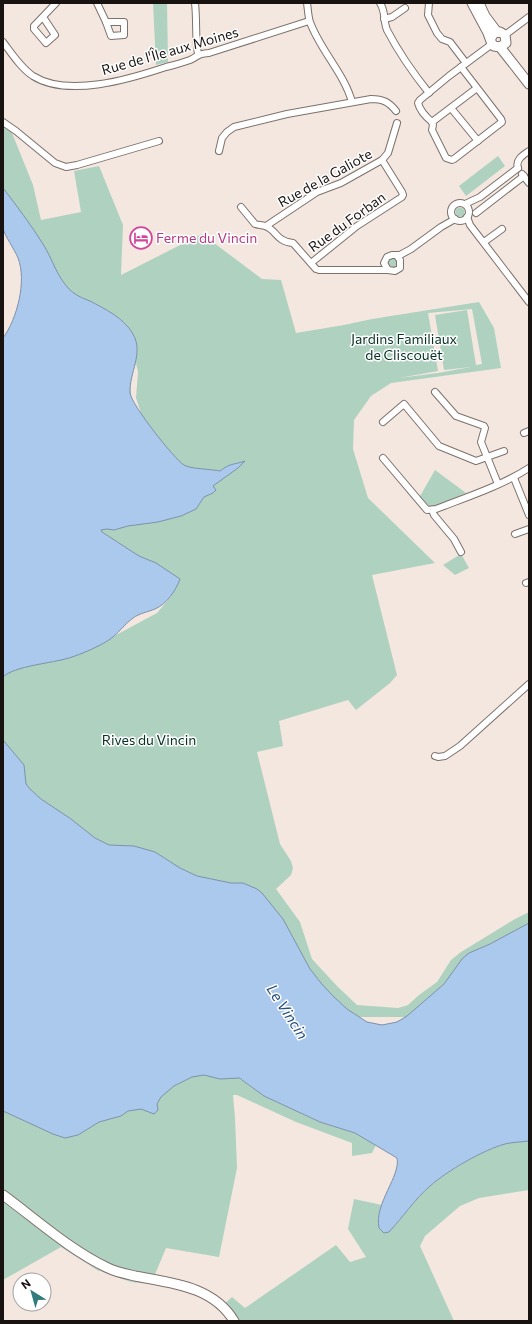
<svg xmlns="http://www.w3.org/2000/svg" width="532" height="1324" font-family="Commissioner,sans-serif">
  <rect width="100%" height="100%" fill="#f4e7e0"/>
  <g fill="#afd1c0" fill-rule="evenodd">
    <polygon points="153,3 167,3 168,62 156,65"/>
    <path d="M 3,127 L 12,133 L 33,185 L 41,220 L 81,212 L 74,171 L 99,166 L 123,225 L 121,275 L 202,234 L 262,279 L 281,280 L 296,333 L 344,325 L 372,319 L 479,302 L 494,328 L 501,368 L 391,383 L 371,396 L 354,420 L 353,449 L 368,498 L 435,563 L 372,575 L 397,675 L 390,683 L 356,710 L 348,700 L 279,721 L 283,746 L 257,752 L 280,844 L 291,861 L 293,868 L 291,875 L 276,889 L 300,922 L 312,959 L 337,986 L 357,1005 L 398,1008 L 408,1005 L 419,995 L 437,982 L 451,960 L 461,952 L 515,919 L 529,912 L 529,1074 L 482,1077 L 178,941 L 3,765 L 3,603 L 88,321 L 3,194 ZM 472,309 L 482,364 L 476,365 L 467,310 L 435,315 L 444,370 L 471,367 L 438,373 L 399,378 L 438,371 L 428,313 ZM 136,363 L 138,372 L 136,398 L 141,413 C 127,397 129,383 136,363 ZM 173,594 L 157,613 L 114,636 L 132,618 L 141,613 L 160,606 ZM 358,1017 L 405,1017 C 392,1027 371,1027 358,1017 Z"/>
    <polygon points="498,156 505,166 466,196 459,186"/>
    <circle cx="460" cy="212" r="4.5"/>
    <circle cx="392" cy="263" r="4.5"/>
    <polygon points="435,470 466,493 432,508 419,498"/>
    <polygon points="461,554 469,568 455,575 443,565"/>
    <polygon points="3,962 229,1052 242,1080 264,1096 320,1122 355,1133 376,1145 372,1153 352,1156 352,1143 296,1122 237,1095 233,1095 235,1118 237,1168 219,1257 166,1248 151,1284 131,1282 97,1270 61,1247 3,1280"/>
    <path d="M 529,1141 L 529,1190 L 479,1198 L 460,1206 L 425,1236 L 420,1246 L 454,1321 L 230,1321 L 220,1308 L 232,1297 L 245,1308 L 336,1245 L 350,1262 L 366,1257 L 348,1229 L 354,1199 L 382,1205 L 379,1215 L 395,1226 C 406,1212 417,1198 430,1186 C 446,1172 483,1150 505,1144 C 512,1142 521,1142 529,1141 Z"/>
  </g>
  <g fill="#aac9ed" stroke="#7e92ab">
    <path d="M 3,188 C 17,206 31,225 43,244 C 53,260 56,275 69,289 C 75,295 82,298 90,301 C 105,309 124,318 133,334 C 144,353 129,373 130,393 C 131,404 174,459 184,465 C 190,469 211,469 220,471 C 230,463 233,465 245,461 L 238,468 L 213,486 L 216,490 L 213,493 L 204,497 L 196,509 L 181,516 L 158,522 L 128,526 L 114,530 L 107,529 L 101,530 L 102,532 L 139,556 L 156,563 L 180,579 C 176,590 167,604 155,609 C 148,612 140,613 133,618 C 126,623 120,631 113,637 C 103,645 82,654 69,658 C 53,663 14,666 3,677 L 3,338 C 17,319 27,281 18,258 C 15,250 4,235 3,228 C 1,215 3,201 3,188 Z"/>
    <path d="M 3,740 L 24,765 L 26,784 L 30,789 L 41,799 L 71,819 L 95,838 L 109,845 L 134,846 L 155,852 L 180,868 L 197,876 L 231,883 L 243,883 L 257,889 L 262,893 L 283,919 L 310,969 L 321,983 L 333,996 L 347,1009 L 367,1022 L 382,1025 L 397,1022 L 407,1016 L 444,984 L 462,959 L 469,953 L 490,944 L 529,923 L 529,1141 C 521,1142 513,1142 505,1144 C 483,1150 447,1171 430,1186 C 415,1199 403,1217 389,1232 L 384,1233 L 379,1228 C 374,1203 401,1176 397,1158 L 355,1133 L 320,1122 L 264,1096 L 242,1080 L 240,1078 L 220,1079 L 204,1075 L 192,1077 L 174,1086 L 161,1097 L 157,1104 L 158,1110 L 154,1114 L 141,1109 L 128,1111 L 121,1116 L 99,1122 L 78,1135 L 65,1138 L 53,1134 L 3,1111 Z"/>
  </g>
  <g fill="none" stroke-linecap="round" stroke-linejoin="round">
    <g stroke="#7d716b" stroke-width="8">
      <g id="street">
        <polyline points="97,3 106,22"/>
        <path d="M 195,3 C 197,20 195,37 198,54"/>
        <path d="M 307,3 C 308,9 308,16 310,22 C 320,50 344,73 352,102"/>
        <path d="M 380,3 C 386,12 383,20 387,30 C 399,53 413,73 429,93"/>
        <polyline points="429,3 428,15 437,33 442,39 450,42 466,63"/>
        <polyline points="43,17 55,35 46,43 34,29 34,26 56,3"/>
        <polyline points="384,19 392,17 405,8"/>
        <polygon points="106,22 124,22 124,35 111,36"/>
        <polyline points="505,35 529,17"/>
        <path d="M 3,42 C 12,54 21,68 33,76 C 68,98 130,79 166,67 C 174,65 182,63 190,60 C 199,56 196,54 209,53 L 309,21"/>
        <polyline points="461,67 501,119 502,122 454,159 452,160 446,158 432,130 433,125 432,122 477,88"/>
        <polyline points="451,108 478,141"/>
        <polyline points="3,122 16,131 55,163 66,167 77,165 159,141"/>
        <path d="M 432,122 C 426,117 420,111 418,103 L 420,100 L 449,76 L 492,44"/>
        <path d="M 219,151 L 222,138 L 227,132 L 234,127 L 287,114 L 371,99 C 383,99 389,102 396,111"/>
        <path d="M 518,168 C 515,160 523,155 529,151"/>
        <polyline points="522,174 529,183"/>
        <circle cx="460" cy="212" r="9"/>
        <polyline points="465,204 480,197 518,168"/>
        <path d="M 241,207 L 255,224 C 258,225 262,225 265,226 C 277,230 275,241 293,243 L 316,269 L 319,270 L 388,270"/>
        <polyline points="476,213 524,176"/>
        <polyline points="467,217 470,225 529,302"/>
        <polyline points="266,226 317,192 341,183 382,160 388,153 397,123"/>
        <polyline points="484,242 502,229"/>
        <polyline points="397,256 400,260 400,268 395,271 388,270 384,263 387,257 392,255 400,255 411,249 441,227 455,219"/>
        <polyline points="311,263 357,226 402,197 403,195 402,192 382,160"/>
        <polyline points="435,392 456,416 484,426 485,428 481,442 498,484"/>
        <polyline points="383,422 404,404 439,446 476,461 504,451"/>
        <polyline points="524,433 529,431"/>
        <path d="M 383,458 L 427,510 L 436,509 C 467,497 501,486 529,468"/>
        <polyline points="514,478 529,515"/>
        <polyline points="432,510 434,515 454,539 461,552"/>
        <polyline points="515,534 529,529"/>
        <polyline points="526,583 529,582"/>
        <polyline points="435,756 438,757 445,756 460,746 529,684"/>
      </g>
    </g>
    <g stroke="#7d716b" stroke-width="11">
      <g id="secondary">
        <polyline points="472,3 488,33 492,44 494,46 500,47 506,43 505,35 500,32 494,33 491,38"/>
        <polyline points="479,3 485,16 497,32"/>
        <polyline points="500,47 529,84"/>
        <path d="M 3,1195 C 37,1220 70,1250 108,1268 C 116,1272 126,1274 135,1276 C 171,1283 213,1286 234,1321"/>
      </g>
    </g>
    <use href="#street" stroke="#fff" stroke-width="6"/>
    <use href="#secondary" stroke="#fff" stroke-width="9"/>
  </g>
  <defs>
    <g id="hotel-ring" transform="scale(1.15)"><circle r="9.5" fill="#fff" stroke="#d1479c" stroke-width="1.5"/><path d="M-6-4.5h1.5V1H6V5H4.5V3h-9V5H-6ZM-4 0a1.8 1.8 0 1 1 3.6 0ZM.5 0V-2.5h3Q6-2.5 6 0Z" fill="#d1479c"/></g>
  </defs>
  <g fill-rule="evenodd">
    <use href="#hotel-ring" x="141" y="238"/>
  </g>
  <g text-anchor="middle" stroke-width="3" stroke-linejoin="round" paint-order="stroke">
    <g font-size="14" fill="#181311" stroke="#fff">
      <text transform="translate(170 51) rotate(-16)" y="5">Rue de l'Île aux Moines</text>
      <text transform="translate(325 178) rotate(-29)" y="5">Rue de la Galiote</text>
      <text transform="translate(347 222) rotate(-36)" y="5">Rue du Forban</text>
    </g>
    <g font-size="14" fill="#b23c85" stroke="#fff" text-anchor="start">
      <text x="156" y="243">Ferme du Vincin</text>
    </g>
    <g font-size="14" fill="#063222" stroke="#fff">
      <text x="404" y="344">Jardins Familiaux<tspan x="404" dy="16">de Cliscouët</tspan></text>
      <text x="149" y="745">Rives du Vincin</text>
    </g>
    <g font-size="15" font-style="italic" fill="#254f7e" stroke="#fff">
      <text transform="translate(287 1012) rotate(57)" y="5">Le Vincin</text>
    </g>
  </g>
  <rect width="532" height="1324" fill="none" stroke="#181311" stroke-width="8"/>
  <g transform="translate(32 1292) rotate(323)"><circle r="19" fill="#ffffff" stroke="#a3a1a0"/>
  <path d="M0-3L7 15L0 10L-7 15Z" fill="#337c7e"/>
  <text y="-6" font-size="11" font-weight="bold" text-anchor="middle" fill="#181311">N</text>
  </g>
</svg>
